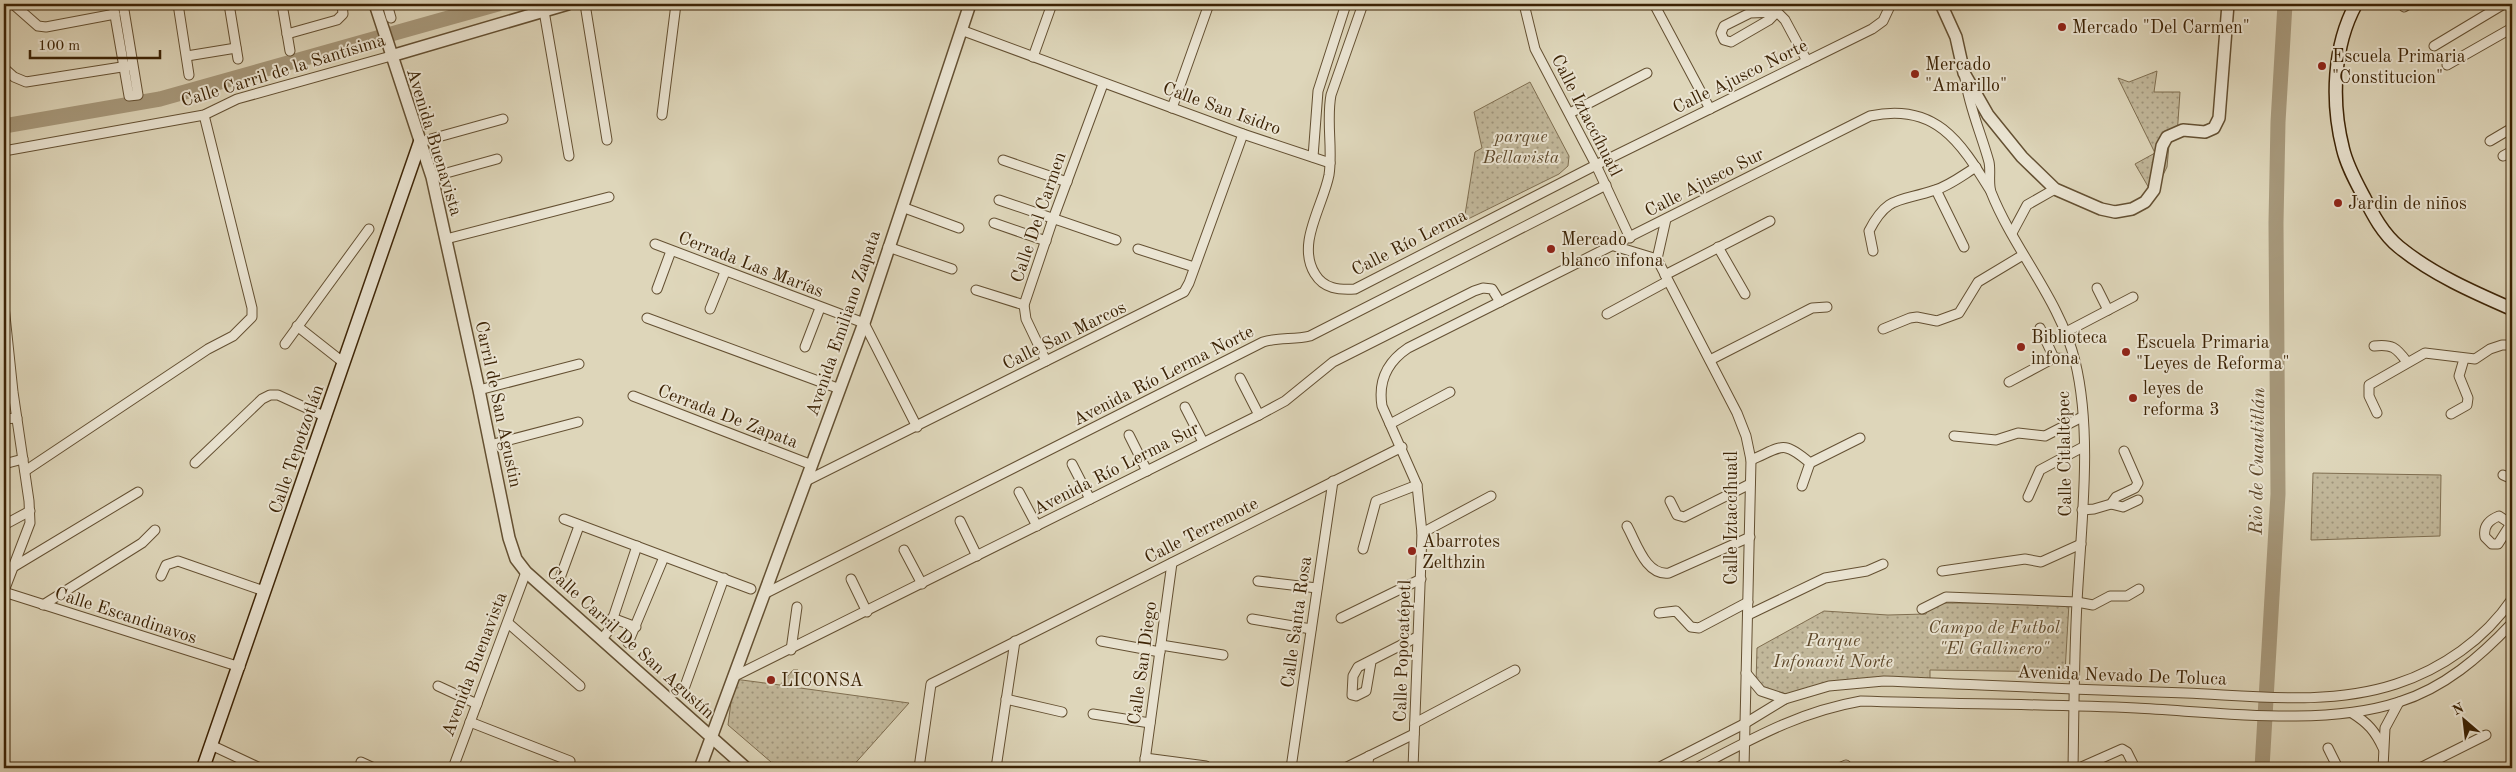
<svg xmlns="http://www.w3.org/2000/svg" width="2516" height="772" font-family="'Old Standard TT',serif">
  <defs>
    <pattern id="park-dots" width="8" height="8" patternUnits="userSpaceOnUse" patternTransform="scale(1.25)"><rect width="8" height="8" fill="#c2b89b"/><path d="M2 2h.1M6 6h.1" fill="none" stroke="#9f957c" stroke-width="1.8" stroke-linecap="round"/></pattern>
  </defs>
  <rect width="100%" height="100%" fill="#ded6ba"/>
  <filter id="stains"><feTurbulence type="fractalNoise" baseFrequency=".004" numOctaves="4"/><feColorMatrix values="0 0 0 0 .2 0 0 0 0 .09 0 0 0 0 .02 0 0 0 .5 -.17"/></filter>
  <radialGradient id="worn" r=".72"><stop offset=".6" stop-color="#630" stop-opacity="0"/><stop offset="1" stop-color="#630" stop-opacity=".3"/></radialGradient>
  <g fill="url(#park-dots)" stroke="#7f6e50">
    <polygon points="2157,71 2154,92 2180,92 2177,136 2169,145 2167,167 2153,195 2135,164 2155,153 2118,78 2129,82"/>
    <polygon points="1530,82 1569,156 1568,166 1559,174 1464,221 1475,152 1482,148 1474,112"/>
    <polygon points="2313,473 2441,475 2440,536 2311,540"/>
    <polygon points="1930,603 2069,603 2065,672 1930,670 1930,682 1825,689 1782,704 1756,684 1757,648 1824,611 1888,615 1926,614"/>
    <polygon points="793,670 798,670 803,675 793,687 909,703 851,768 778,768 728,725 734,679 780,685"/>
  </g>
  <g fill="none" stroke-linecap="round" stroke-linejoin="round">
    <g stroke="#a7997c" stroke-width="15">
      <polyline points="4,126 160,99 498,4"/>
      <polyline points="2262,768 2278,494 2276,223 2278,122 2285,4"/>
    </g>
    <g stroke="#645032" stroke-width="11">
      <g id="minor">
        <polyline points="13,4 38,26 46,27 115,14"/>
        <polyline points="113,4 129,96 138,95 123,4"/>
        <polyline points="178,4 189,75"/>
        <polyline points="229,4 238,59"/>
        <polyline points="282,4 290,51"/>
        <polyline points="387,4 391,18"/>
        <polyline points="585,4 607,140"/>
        <path d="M 1363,4 L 1331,95 C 1326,121 1333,149 1329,175 C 1323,206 1296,244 1315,274 C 1324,289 1339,290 1355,289 L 1596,165 L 1872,29 L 1883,21 L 1891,4"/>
        <polyline points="1524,4 1535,49 1596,165 1630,238"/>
        <polyline points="1654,4 1710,109"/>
        <polyline points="2404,7 2409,4"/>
        <polyline points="544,11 569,156"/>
        <polyline points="1777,12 1769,20 1731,42 1724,40 1721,33 1724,26 1750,13 1777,12 1785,20 1807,61"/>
        <polyline points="961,30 1243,134 1330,163"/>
        <polyline points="287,34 337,20 343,14 342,4"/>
        <polyline points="2434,46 2504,4"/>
        <polyline points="187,56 236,48"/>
        <polyline points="1033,57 1052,4"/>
        <polyline points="2447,65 2512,28"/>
        <polyline points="4,68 14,77 26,82 128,66"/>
        <path d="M 1965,78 C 1969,107 1981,133 1989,162 C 1991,171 1988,183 1991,192 C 2014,250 2060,300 2075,361 C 2093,434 2081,526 2077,602 C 2074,657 2074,713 2073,768"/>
        <polyline points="1172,108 1209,4"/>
        <polyline points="1570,113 1647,73"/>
        <polyline points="662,115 676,4"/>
        <polyline points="2490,141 2512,128"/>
        <polyline points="420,142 503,119"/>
        <polyline points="4,151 204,115 237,99 391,56"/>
        <polyline points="2503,156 2512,151"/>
        <polyline points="1313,157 1318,91 1346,4"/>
        <polyline points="1003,160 1067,182"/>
        <polyline points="432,177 497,159"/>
        <polyline points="1936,190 1964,247"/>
        <polyline points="999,200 1116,240"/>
        <polyline points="902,207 959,228"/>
        <polyline points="1666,219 1657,259 1737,413 1746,436 1751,460 1744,768"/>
        <polyline points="994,223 1046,241"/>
        <polyline points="2012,233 2027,205 2055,189"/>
        <polyline points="446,239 609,197"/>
        <polyline points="655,244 864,323 917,427"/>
        <polyline points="1614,246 1657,259"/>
        <polyline points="888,247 952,269"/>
        <polyline points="1718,247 1745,294"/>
        <polyline points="1138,249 1194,267"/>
        <path d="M 1873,251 L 1869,231 C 1888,194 1901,202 1935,190 C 1949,186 1963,175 1976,167"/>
        <polyline points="1665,275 1770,221"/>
        <polyline points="2097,288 2108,310"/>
        <polyline points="657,289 671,251"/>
        <polyline points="976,290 1024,305"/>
        <polyline points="4,306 13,392 29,501 30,523 4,591"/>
        <polyline points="710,309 725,272"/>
        <polyline points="1607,314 1668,281"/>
        <polyline points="647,318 840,389"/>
        <polyline points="297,326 344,363"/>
        <polyline points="2040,328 2054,358"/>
        <polyline points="1883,329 1910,318 1917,317 1937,321 1959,313 1978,282 2023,255"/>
        <polyline points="2066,332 2133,297"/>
        <polyline points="285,344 369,229"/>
        <path d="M 2374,346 C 2392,344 2396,347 2407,362"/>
        <polyline points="805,347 820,308"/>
        <polyline points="1710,360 1812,308 1827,307"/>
        <polyline points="1046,361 1026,319 1024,305 1053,219 1103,84"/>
        <polyline points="1240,378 1259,415"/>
        <polyline points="2009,382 2054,358 2074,359"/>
        <polyline points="479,390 579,364"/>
        <polyline points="633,396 812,465"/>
        <polyline points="1185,407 1203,442"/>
        <polyline points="2377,413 2369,396 2369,385 2425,353 2475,359 2490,349 2502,345 2512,345"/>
        <polyline points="2451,414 2467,405 2468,398 2459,376 2464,359"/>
        <polyline points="4,419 17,418"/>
        <polyline points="1390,424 1450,392"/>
        <polyline points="1129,435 1147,471"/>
        <polyline points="1954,436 1996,440 2018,433 2045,436 2082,417"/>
        <polyline points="490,445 578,422"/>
        <path d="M 1751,460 C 1782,447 1782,439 1810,463 L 1860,438"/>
        <polyline points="195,463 262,399 270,395 278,395 326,417"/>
        <polyline points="4,464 23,459"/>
        <polyline points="1072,464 1090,499"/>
        <polyline points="25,471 208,349 233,336 252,317 252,308 204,115"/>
        <polyline points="2503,475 2512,479"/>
        <polyline points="806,481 1184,292 1189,283 1243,134"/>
        <polyline points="1802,486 1810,463"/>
        <polyline points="1019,492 1037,526"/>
        <polyline points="2028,497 2040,470 2083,447"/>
        <polyline points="1670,501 1677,515 1684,517 1750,484"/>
        <polyline points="2111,504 2123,507 2138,500"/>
        <polyline points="2082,510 2094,509 2111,504 2116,497 2135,488 2138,483 2124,451"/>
        <polyline points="564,519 751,589"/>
        <polyline points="960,521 977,556"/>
        <path d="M 2511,524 L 2499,516 C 2489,520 2483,526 2485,537 L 2492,544 L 2498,544 L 2512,522"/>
        <polyline points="4,525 30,511"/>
        <path d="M 1627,526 C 1637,544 1646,576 1669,573 L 1750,537"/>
        <polyline points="1422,533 1491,496"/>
        <polyline points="1363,549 1376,501 1417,485"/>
        <polyline points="904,550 922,584"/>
        <polyline points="15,566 138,492"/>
        <polyline points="1942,571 2025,559 2041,562 2081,544"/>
        <polyline points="161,576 166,565 178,561 264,591"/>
        <polyline points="560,578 579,526"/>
        <polyline points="851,579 867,612"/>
        <polyline points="1258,581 1317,588"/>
        <polyline points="4,592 240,667"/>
        <path d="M 764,594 L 1263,342 C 1279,337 1294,340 1310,336 L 1606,185"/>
        <polyline points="43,605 142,543 155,530"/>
        <polyline points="1922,609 1946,597 2077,602 2093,605 2110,596 2127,596 2139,589"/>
        <polyline points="1659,613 1676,611 1691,627 1699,628 1748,602"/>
        <polyline points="1748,615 1825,578 1867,571 1883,564"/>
        <polyline points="612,618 636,627"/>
        <polyline points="1341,618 1421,579"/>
        <polyline points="1252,619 1311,629"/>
        <polyline points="508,623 580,686"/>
        <polyline points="602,639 609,630 637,546"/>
        <polyline points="1101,641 1160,652"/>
        <polyline points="628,643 664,557"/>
        <polyline points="1161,645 1223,655"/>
        <polyline points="791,650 797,607"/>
        <polyline points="1371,662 1366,691 1356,696 1352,695 1353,676 1358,667 1417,637"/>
        <polyline points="1746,673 1761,691 1785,699"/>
        <polyline points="733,677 1259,415 1285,401 1333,362 1474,291 1483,288 1492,289 1500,302"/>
        <polyline points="438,686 477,704"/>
        <polyline points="685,686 724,578"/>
        <polyline points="1006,699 1062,712"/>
        <path d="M 2352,713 C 2368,723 2375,731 2383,748"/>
        <polyline points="1093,714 1150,723"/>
        <polyline points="470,722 570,761"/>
        <polyline points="1415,723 1515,670"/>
        <polyline points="211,745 260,768"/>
        <polyline points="2328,748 2338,768"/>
        <polyline points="1145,758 1206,766"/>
        <polyline points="361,762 374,768"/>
        <polyline points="453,768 526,572"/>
        <polyline points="919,768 931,684 1402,447"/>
        <polyline points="996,768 1015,641"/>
        <polyline points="1144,768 1172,563"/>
        <polyline points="1291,768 1333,481"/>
        <polyline points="1345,768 1414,734"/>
        <polyline points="1367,768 1369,756"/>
        <path d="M 1413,768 L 1422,533 L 1417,485 L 1382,406 C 1378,381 1387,362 1408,348 L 1870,116 C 1935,102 1960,141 1990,190"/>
        <path d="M 1658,768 L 1744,724 L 1785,699 L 1829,686 L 1884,681 C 1985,685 2085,690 2186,693 C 2255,696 2329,706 2396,684 C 2442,669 2485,639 2512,599"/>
        <path d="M 1696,768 C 1752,739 1798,712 1861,701 C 1953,704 2045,704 2136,708 C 2216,712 2323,727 2399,702 C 2444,688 2480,657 2512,623"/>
        <polyline points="1839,768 1846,765"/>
        <polyline points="2079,768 2122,749 2127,752 2135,768"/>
        <polyline points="2383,768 2385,728 2399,702"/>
        <polyline points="2420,768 2486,735"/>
      </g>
    </g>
    <g stroke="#645032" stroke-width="14">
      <g id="tertiary">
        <polyline points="375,4 432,177 479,390 509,538 516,559 526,572 746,768"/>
        <polyline points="1941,4 1956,37 1964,73 1988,115 2022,157 2055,189 2101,209 2115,212 2132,209 2145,202 2154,190 2162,146 2167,137 2183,130 2205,132 2214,128 2219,118 2228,4"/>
        <polyline points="391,56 568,4"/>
        <polyline points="700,768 864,323 970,4"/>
      </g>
    </g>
    <g stroke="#3c2305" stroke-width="15">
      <g id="secondary">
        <path d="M 2356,4 C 2333,46 2331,102 2343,149 C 2347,166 2356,182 2364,197 C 2373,215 2383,234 2399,247 C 2432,274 2473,292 2512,309"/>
        <polyline points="203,768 420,142"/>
      </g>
    </g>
    <use href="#minor" stroke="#eae4d2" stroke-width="9"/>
    <use href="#tertiary" stroke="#eae4d2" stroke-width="11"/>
    <use href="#secondary" stroke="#eae4d2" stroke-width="12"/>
  </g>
  <g fill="#8f2418" stroke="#eae4d2" stroke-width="2">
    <circle cx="2062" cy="27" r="5"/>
    <circle cx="2322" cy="66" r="5"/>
    <circle cx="1915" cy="74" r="5"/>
    <circle cx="2338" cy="203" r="5"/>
    <circle cx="1551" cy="249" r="5"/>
    <circle cx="2021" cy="347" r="5"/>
    <circle cx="2126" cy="352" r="5"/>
    <circle cx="2133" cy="398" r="5"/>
    <circle cx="1412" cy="551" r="5"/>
    <circle cx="771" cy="680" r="5"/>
  </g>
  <g text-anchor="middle" stroke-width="4" stroke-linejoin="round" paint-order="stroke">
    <g font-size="18" fill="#3c2305" stroke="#eae4d2" text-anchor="start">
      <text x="2072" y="33">Mercado "Del Carmen"</text>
      <text x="2332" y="62">Escuela Primaria<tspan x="2332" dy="21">"Constitucion"</tspan></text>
      <text x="1925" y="70">Mercado<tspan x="1925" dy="21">"Amarillo"</tspan></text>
      <text x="2348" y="209">Jardin de niños</text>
      <text x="1561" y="245">Mercado<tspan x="1561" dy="21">blanco infona</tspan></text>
      <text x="2031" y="343">Biblioteca<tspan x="2031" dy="21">infona</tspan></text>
      <text x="2136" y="348">Escuela Primaria<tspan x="2136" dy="21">"Leyes de Reforma"</tspan></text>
      <text x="2143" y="394">leyes de<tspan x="2143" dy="21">reforma 3</tspan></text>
      <text x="1422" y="547">Abarrotes<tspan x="1422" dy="21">Zelthzin</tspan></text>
      <text x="781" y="686">LICONSA</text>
    </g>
    <g font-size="18" fill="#3c2305" stroke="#eae4d2">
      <text transform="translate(283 70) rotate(-17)" y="6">Calle Carril de la Santísima</text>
      <text transform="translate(1740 76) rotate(-26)" y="6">Calle Ajusco Norte</text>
      <text transform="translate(1222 108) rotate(20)" y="6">Calle San Isidro</text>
      <text transform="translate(1587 115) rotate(63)" y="6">Calle Iztaccíhuatl</text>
      <text transform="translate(435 142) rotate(73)" y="6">Avenida Buenavista</text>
      <text transform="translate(1704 182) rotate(-27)" y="6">Calle Ajusco Sur</text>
      <text transform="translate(1038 217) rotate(-71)" y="6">Calle Del Carmen</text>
      <text transform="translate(1409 242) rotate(-27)" y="6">Calle Río Lerma</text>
      <text transform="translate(751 264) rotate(21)" y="6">Cerrada Las Marías</text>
      <text transform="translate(843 323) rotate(-71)" y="6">Avenida Emiliano Zapata</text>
      <text transform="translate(1064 335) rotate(-26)" y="6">Calle San Marcos</text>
      <text transform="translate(1163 375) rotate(-27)" y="6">Avenida Río Lerma Norte</text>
      <text transform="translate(499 404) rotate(78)" y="6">Carril de San Agustin</text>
      <text transform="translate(728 416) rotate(21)" y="6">Cerrada De Zapata</text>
      <text transform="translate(296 449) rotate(-71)" y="6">Calle Tepotzotlán</text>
      <text transform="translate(2064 454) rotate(-91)" y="6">Calle Citlaltépec</text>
      <text transform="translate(1116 468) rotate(-27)" y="6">Avenida Río Lerma Sur</text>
      <text transform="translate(1731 518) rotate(-90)" y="6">Calle Iztaccíhuatl</text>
      <text transform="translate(1201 530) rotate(-27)" y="6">Calle Terremote</text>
      <text transform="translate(126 615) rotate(18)" y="6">Calle Escandinavos</text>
      <text transform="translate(1296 622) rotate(-82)" y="6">Calle Santa Rosa</text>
      <text transform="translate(631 642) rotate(42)" y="6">Calle Carril De San Agustín</text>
      <text transform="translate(1402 651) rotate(-88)" y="6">Calle Popocatépetl</text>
      <text transform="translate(1142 663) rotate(-82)" y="6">Calle San Diego</text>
      <text transform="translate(474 664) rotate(-69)" y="6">Avenida Buenavista</text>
      <text transform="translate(2122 675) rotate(2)" y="6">Avenida Nevado De Toluca</text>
    </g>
    <g font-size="18" font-style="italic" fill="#5e482a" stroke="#eae4d2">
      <text x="1521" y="142">parque<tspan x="1521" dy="21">Bellavista</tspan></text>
      <text x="1994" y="633">Campo de Futbol<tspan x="1994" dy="21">"El Gallinero"</tspan></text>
      <text x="1833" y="646">Parque<tspan x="1833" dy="21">Infonavit Norte</tspan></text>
    </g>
    <g font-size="19" font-style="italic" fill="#5c4629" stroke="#eae4d2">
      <text transform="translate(2256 461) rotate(-89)" y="7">Rio de Cuautitlán</text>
    </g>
  </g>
  <rect width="2516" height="772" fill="none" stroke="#ded6ba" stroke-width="20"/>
  <rect x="5" y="5" width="2506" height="762" fill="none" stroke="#3c2305" stroke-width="2.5"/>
  <rect x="10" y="10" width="2496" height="752" fill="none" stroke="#3c2305"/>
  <g transform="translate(2464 720) rotate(332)" stroke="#eae4d2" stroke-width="4" paint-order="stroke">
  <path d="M0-4L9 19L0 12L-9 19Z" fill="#3c2305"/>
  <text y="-8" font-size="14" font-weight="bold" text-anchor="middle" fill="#3c2305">N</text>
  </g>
  <path d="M30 50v8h130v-8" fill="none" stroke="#3c2305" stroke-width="2.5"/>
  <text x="38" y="50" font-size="15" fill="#3c2305" stroke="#eae4d2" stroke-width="4" paint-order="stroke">100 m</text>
  <rect width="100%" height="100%" filter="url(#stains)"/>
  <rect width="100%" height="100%" fill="url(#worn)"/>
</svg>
